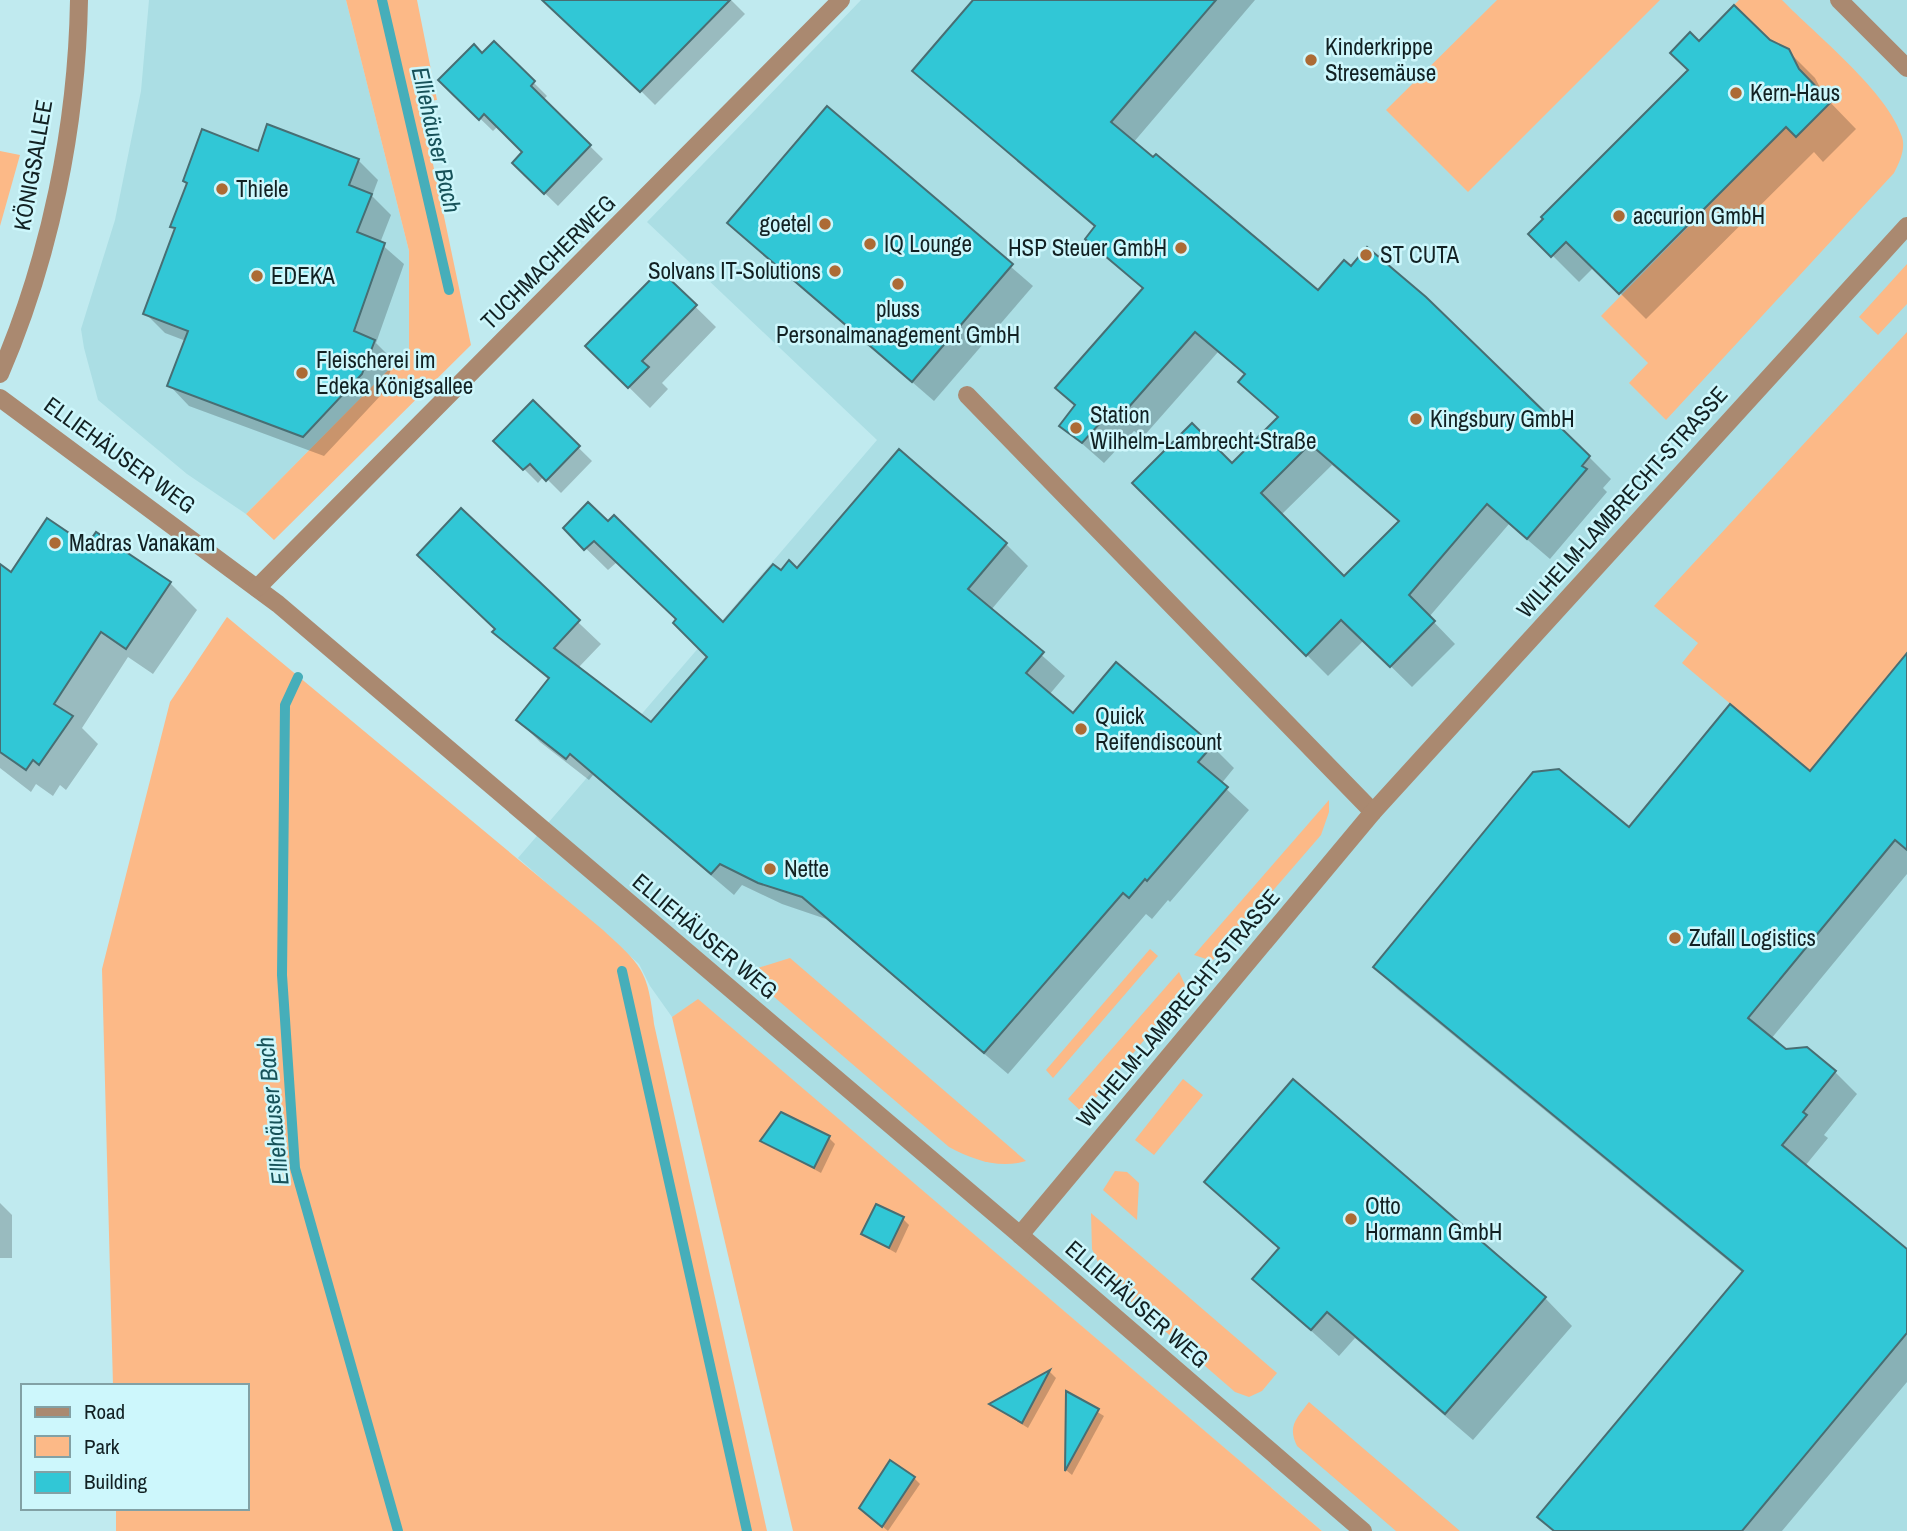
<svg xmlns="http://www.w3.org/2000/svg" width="1907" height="1531" font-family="'Archivo Narrow',sans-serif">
  <rect width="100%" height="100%" fill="#c0eaef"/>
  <g fill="#abdee4">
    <polygon points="149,0 346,0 409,251 409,349 246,514 187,474 98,400 84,348 81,329 115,220 141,91"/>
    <polygon points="861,0 1907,0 1907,1531 1322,1531 698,1000 672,1017 650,986 639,964 518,858 877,440 647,222"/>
  </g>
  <g fill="#fcb987">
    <polygon points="346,0 417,0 437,100 420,102 471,345 274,540 246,514 409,349 409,251"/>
    <polygon points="1497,0 1660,0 1468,192 1386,110"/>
    <path d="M 1739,0 L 1782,0 C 1816,35 1888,92 1902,137 C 1906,149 1899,163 1894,173 L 1666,420 L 1629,383 L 1648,363 L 1601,316 L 1786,127 L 1831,102 L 1799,69 L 1789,49 L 1770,40 L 1734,5 Z"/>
    <polygon points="0,151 20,155 0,226"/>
    <polygon points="1907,264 1907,304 1878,335 1859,317"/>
    <polygon points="1907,332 1907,653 1810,771 1682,663 1698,643 1654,606"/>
    <path d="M 227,617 L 603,930 C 642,966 648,970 654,1024 L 767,1531 L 116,1531 L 116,1508 L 247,1508 L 247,1386 L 113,1386 L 102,969 L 170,702 Z"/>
    <polygon points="1329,800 1329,812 1321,835 1212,961 1194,955"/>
    <polygon points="1150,949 1158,956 1053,1078 1046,1070"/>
    <path d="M 790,958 L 1026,1161 C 999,1169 973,1160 949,1147 L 745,972 Z"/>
    <polygon points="1179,972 1187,989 1083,1113 1068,1099"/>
    <polygon points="698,999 1322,1531 793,1531 672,1017"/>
    <polygon points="1183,1079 1203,1095 1154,1155 1135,1140"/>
    <polygon points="1115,1171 1127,1172 1139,1183 1137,1220 1103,1190"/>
    <polygon points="1091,1213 1277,1373 1262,1391 1249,1397 1235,1392 1106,1280 1092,1249"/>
    <path d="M 1309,1402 L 1460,1531 L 1396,1531 L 1297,1446 C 1287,1426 1297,1418 1309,1402 Z"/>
  </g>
  <g fill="#0003" fill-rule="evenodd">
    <polygon points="577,0 731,0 745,14 655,105 570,20"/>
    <path d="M 975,0 L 1255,0 L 1133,143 L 1318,292 L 1589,457 L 1611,479 L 1603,488 L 1607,492 L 1550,559 L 1509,524 L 1429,617 L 1455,644 L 1412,687 L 1364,640 L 1328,676 L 1135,483 L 1232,466 L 1279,419 L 1240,382 L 1246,376 L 1218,352 L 1143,437 L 1134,431 L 1104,463 L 1062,426 L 1076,406 L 1057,388 L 1144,290 L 1087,238 L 1096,228 L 915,71 ZM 1332,465 L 1400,523 L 1344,578 L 1281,515 Z"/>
    <polygon points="1769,42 1788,51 1815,78 1825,97 1856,129 1823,162 1814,152 1646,319 1594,267 1579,282 1531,234 1690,71 1699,43"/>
    <polygon points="494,43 547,96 543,100 603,159 558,206 514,163 525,152 498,126 493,131 440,80 483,55"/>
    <polygon points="827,108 1033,286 934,401 729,223"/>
    <polygon points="259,153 358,160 378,180 372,196 391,215 380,243 404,264 376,343 394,361 382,394 324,456 189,406 170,386 186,341 165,333 145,313 176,230 172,227"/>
    <polygon points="660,272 716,327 662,383 668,389 650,408 587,346"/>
    <polygon points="533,403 592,461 561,493 544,476 538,483 496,441"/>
    <polygon points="588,504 723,625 781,572 1006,544 1028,566 991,610 1065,676 1049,695 1073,715 1212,746 1234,768 1221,784 1249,810 1170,902 1168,900 1152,919 1146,914 1008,1074 826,919 782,904 742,885 734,895 593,775 589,780 540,742 518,720 549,680 495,632 497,629 461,511 601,644 578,668 651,725 710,657 678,620 617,562 608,570 565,528"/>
    <polygon points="87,548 170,583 197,610 153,674 128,657 82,728 98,744 66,790 60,785 53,796 36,784 31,792 0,768 0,577"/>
    <polygon points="1907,656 1907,874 1771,1039 1786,1051 1835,1072 1857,1094 1824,1135 1828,1138 1805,1166 1907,1251 1907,1382 1782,1531 1554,1531 1540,1517 1743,1273 1397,989 1375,967 1629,829 1811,773"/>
    <polygon points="1293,1081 1545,1298 1572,1326 1473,1440 1355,1338 1339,1356 1254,1279 1280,1250 1206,1182"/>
    <polygon points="829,1138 835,1144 821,1173 763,1141"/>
    <polygon points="0,1203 12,1215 12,1258 0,1258"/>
    <polygon points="903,1219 909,1225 896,1253 863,1234"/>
    <polygon points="1050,1372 1056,1378 1028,1428 991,1405"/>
    <polygon points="1068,1394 1104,1416 1072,1475 1066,1470"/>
    <polygon points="914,1478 920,1484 888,1531 868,1514"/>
  </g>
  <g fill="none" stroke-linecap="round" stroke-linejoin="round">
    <g stroke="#46aeba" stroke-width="10">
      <polyline points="382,0 449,290"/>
      <polyline points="298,677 285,705 282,975 295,1168 398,1531"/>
      <polyline points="622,971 747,1531"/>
    </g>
  </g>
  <g fill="#31c7d6" stroke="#486e73" stroke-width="2" fill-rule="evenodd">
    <polygon points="542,0 730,0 640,92"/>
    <path d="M 973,0 L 1216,0 L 1111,122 L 1153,157 L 1156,154 L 1318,290 L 1344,260 L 1351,266 L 1367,247 L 1426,297 L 1590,456 L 1582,466 L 1587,469 L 1527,539 L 1487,504 L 1409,595 L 1435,621 L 1390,667 L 1341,620 L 1306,656 L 1132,483 L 1192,423 L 1232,463 L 1278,417 L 1238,382 L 1245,374 L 1195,332 L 1120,417 L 1112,410 L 1082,443 L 1059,426 L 1075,405 L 1055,388 L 1143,288 L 1085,239 L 1095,226 L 912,71 ZM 1310,444 L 1399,521 L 1344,576 L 1261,493 Z"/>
    <polygon points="1734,5 1770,40 1789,49 1799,69 1831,102 1796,137 1786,127 1619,294 1566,242 1551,257 1528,234 1543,219 1541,217 1688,70 1670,53 1690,32 1699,41"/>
    <polygon points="494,41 535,81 531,86 591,145 544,194 512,163 522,152 484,114 479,120 438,80 474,44 482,53"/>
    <polygon points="827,106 1013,264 912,382 727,223"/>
    <polygon points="267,124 359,159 349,185 372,194 357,232 385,243 354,331 375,340 362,374 303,437 167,386 188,331 143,314 175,228 170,227 187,183 183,181 202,129 258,151"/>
    <polygon points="660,270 697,305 642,361 649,367 628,388 585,346"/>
    <polygon points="533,400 580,446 546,481 530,464 523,470 493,441"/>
    <polygon points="899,449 1007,543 968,589 1044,652 1026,673 1073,713 1116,662 1213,745 1198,762 1228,787 1147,881 1145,879 1129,898 1123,893 984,1053 802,897 758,883 720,864 711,874 570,754 566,759 516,720 549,678 492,632 495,629 417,555 461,508 580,620 554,648 651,722 707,657 673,623 676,619 594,541 584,550 563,528 588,502 608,521 614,515 723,622 773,564 781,570 789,560 797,568"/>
    <polygon points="47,518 87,545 96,532 171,582 126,649 101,632 54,704 73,716 39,765 33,760 26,770 0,752 0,564 11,572"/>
    <polygon points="1907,653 1907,850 1895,840 1748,1018 1786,1049 1807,1047 1836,1071 1803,1112 1807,1115 1782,1145 1907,1249 1907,1333 1742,1531 1554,1531 1537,1517 1743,1271 1373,967 1533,772 1559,769 1629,827 1730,704 1810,771"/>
    <polygon points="1293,1079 1546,1297 1445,1414 1327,1312 1311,1330 1252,1279 1279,1248 1204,1182"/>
    <polygon points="781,1112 830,1136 814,1168 760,1141"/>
    <polygon points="876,1204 904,1217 889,1248 861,1234"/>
    <polygon points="1050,1370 1022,1423 989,1404"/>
    <polygon points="1066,1391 1099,1409 1065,1471"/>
    <polygon points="890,1460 915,1477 882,1527 859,1508"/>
  </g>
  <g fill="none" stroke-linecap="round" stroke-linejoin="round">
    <g stroke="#aa8970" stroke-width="18">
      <polyline points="1839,0 1907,68"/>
      <polyline points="967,395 1373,812"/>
      <polyline points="0,398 278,604 1020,1235 1363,1531"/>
      <polyline points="257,588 841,0"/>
      <polyline points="1020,1235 1373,812 1907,226"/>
    </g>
    <path stroke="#aa8970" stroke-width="18" d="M 0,374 C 50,258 77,126 79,0"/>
  </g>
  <g fill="#ac6b35" stroke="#cdf7fc" stroke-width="2.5">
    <circle cx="1311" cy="60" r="7"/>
    <circle cx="1736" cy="93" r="7"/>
    <circle cx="222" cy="189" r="7"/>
    <circle cx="1619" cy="216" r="7"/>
    <circle cx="825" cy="224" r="7"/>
    <circle cx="870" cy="244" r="7"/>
    <circle cx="1181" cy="248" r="7"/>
    <circle cx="1366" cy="255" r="7"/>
    <circle cx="835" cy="271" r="7"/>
    <circle cx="257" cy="276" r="7"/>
    <circle cx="898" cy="284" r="7"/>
    <circle cx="302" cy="373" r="7"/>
    <circle cx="1416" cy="419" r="7"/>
    <circle cx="1076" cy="428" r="7"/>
    <circle cx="55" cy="543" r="7"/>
    <circle cx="1081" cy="729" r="7"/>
    <circle cx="770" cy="869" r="7"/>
    <circle cx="1675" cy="938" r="7"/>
    <circle cx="1351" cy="1219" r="7"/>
  </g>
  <g text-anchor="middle" stroke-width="5" stroke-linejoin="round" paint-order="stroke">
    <g font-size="23" fill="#122123" stroke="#cdf7fc" text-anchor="start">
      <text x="1325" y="55">Kinderkrippe<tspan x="1325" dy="26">Stresemäuse</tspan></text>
      <text x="1750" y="101">Kern-Haus</text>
      <text x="236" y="197">Thiele</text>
      <text x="1633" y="224">accurion GmbH</text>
      <text x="811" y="232" text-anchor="end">goetel</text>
      <text x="884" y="252">IQ Lounge</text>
      <text x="1167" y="256" text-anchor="end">HSP Steuer GmbH</text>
      <text x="1380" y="263">ST CUTA</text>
      <text x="821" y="279" text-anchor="end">Solvans IT-Solutions</text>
      <text x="271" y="284">EDEKA</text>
      <text x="898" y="317" text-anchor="middle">pluss<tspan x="898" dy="26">Personalmanagement GmbH</tspan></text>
      <text x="316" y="368">Fleischerei im<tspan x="316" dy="26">Edeka Königsallee</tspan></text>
      <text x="1090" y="423">Station<tspan x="1090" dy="26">Wilhelm-Lambrecht-Straße</tspan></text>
      <text x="1430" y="427">Kingsbury GmbH</text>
      <text x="69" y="551">Madras Vanakam</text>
      <text x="1095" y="724">Quick<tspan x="1095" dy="26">Reifendiscount</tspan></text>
      <text x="784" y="877">Nette</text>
      <text x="1689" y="946">Zufall Logistics</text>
      <text x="1365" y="1214">Otto<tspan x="1365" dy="26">Hormann GmbH</tspan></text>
    </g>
    <g font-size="23" fill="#122123" stroke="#cdf7fc">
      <text transform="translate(33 165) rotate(-80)" y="8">KÖNIGSALLEE</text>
      <text transform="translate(548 262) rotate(-45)" y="8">TUCHMACHERWEG</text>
      <text transform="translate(120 455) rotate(36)" y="8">ELLIEHÄUSER WEG</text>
      <text transform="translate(1622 502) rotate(-48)" y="8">WILHELM-LAMBRECHT-STRASSE</text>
      <text transform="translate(705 936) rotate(40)" y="8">ELLIEHÄUSER WEG</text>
      <text transform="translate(1178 1008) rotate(-50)" y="8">WILHELM-LAMBRECHT-STRASSE</text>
      <text transform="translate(1137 1304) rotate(41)" y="8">ELLIEHÄUSER WEG</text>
    </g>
    <g font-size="24" font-style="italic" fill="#175259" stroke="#cdf7fc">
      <text transform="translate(436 140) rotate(77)" y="8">Elliehäuser Bach</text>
      <text transform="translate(273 1111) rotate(-96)" y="8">Elliehäuser Bach</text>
    </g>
  </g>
  <rect x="21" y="1384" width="228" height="126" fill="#cdf7fc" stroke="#82a1a5" stroke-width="2"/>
  <rect x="35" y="1407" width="35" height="10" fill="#aa8970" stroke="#82a1a5" stroke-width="2"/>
  <text x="84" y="1419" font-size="21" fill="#122123">Road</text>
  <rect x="35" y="1436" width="35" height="21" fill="#fcb987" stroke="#82a1a5" stroke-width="2"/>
  <text x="84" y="1454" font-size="21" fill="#122123">Park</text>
  <rect x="35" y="1472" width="35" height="21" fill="#31c7d6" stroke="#82a1a5" stroke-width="2"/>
  <text x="84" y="1489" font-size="21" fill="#122123">Building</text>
</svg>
